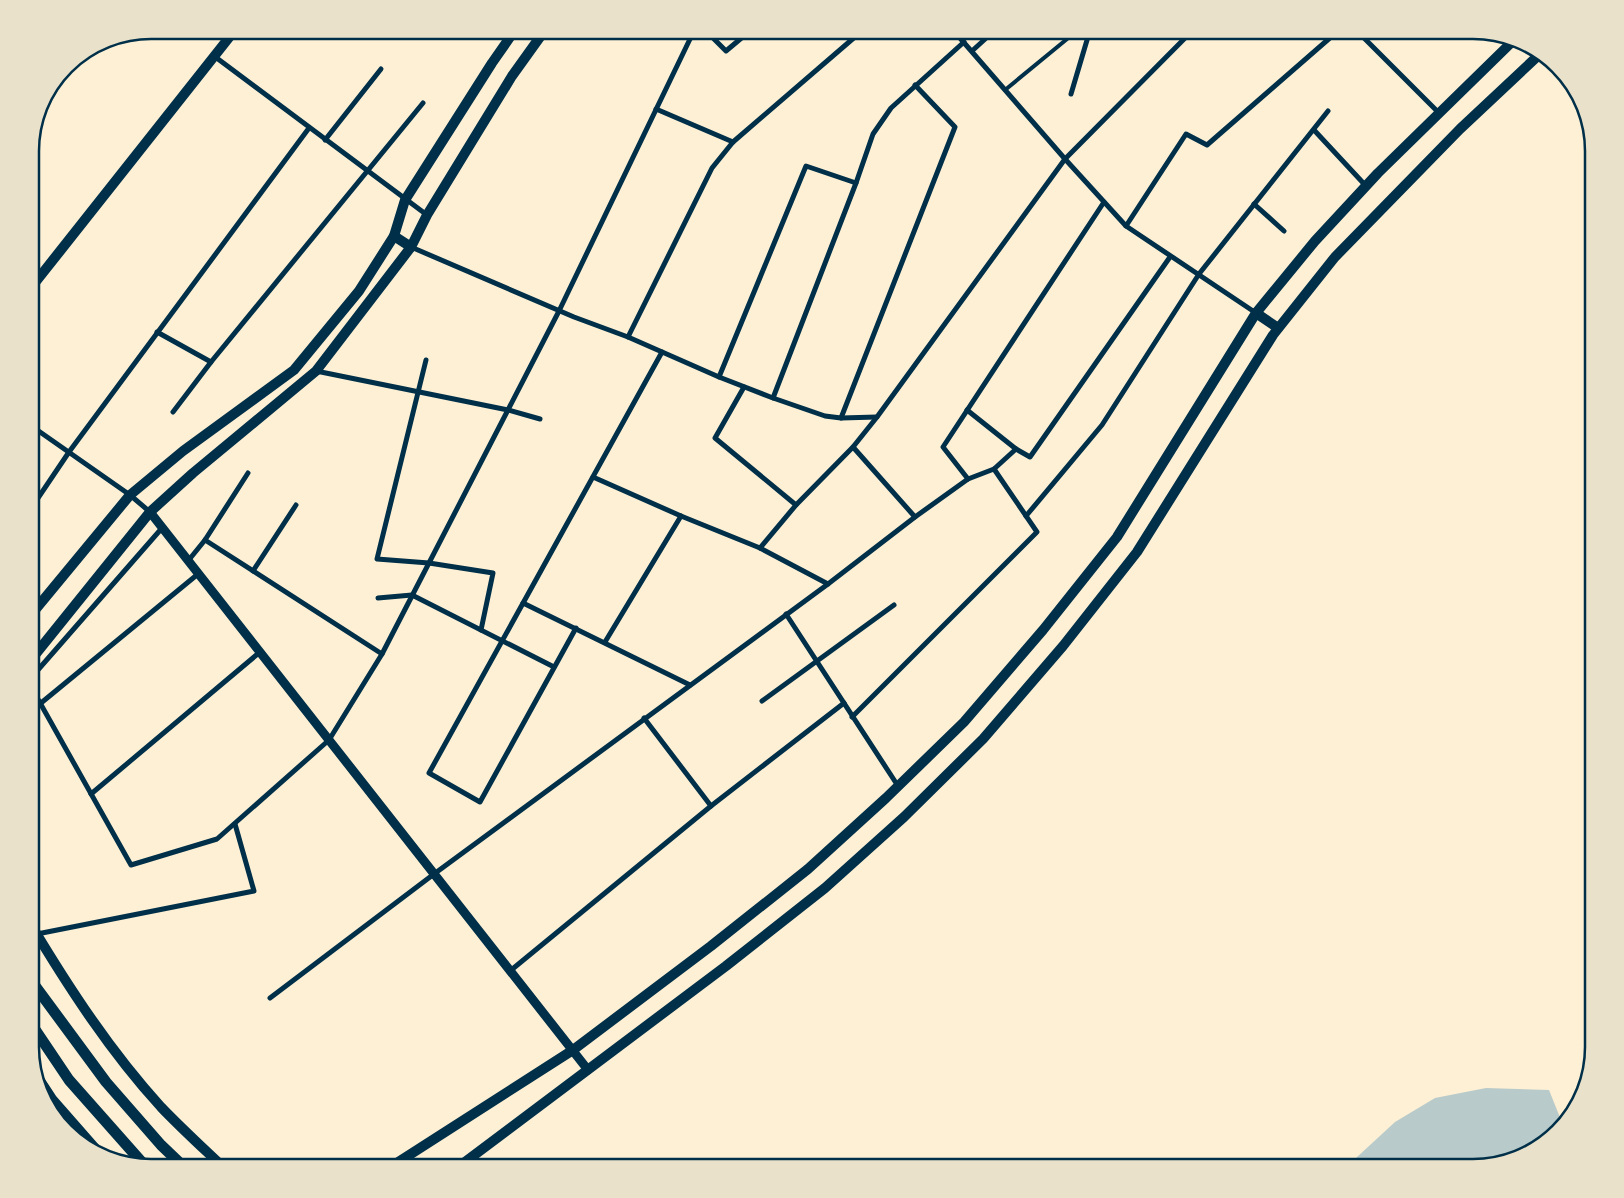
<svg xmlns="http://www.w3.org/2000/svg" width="1624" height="1198" font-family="Rubik,sans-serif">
  <rect width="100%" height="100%" fill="#fdf0d5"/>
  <polygon fill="#b9caca" points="1486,1088 1549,1090 1563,1125 1526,1156 1473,1168 1350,1168 1356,1158 1395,1122 1435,1098"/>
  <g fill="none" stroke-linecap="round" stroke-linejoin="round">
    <polyline stroke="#003049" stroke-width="4" points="1005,90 1078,30"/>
    <g stroke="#003049" stroke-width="5">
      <polyline points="705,30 726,51 751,30"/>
      <polyline points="953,30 1065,159 1126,226 1256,313"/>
      <polyline points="1356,30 1439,113"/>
      <polyline points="972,51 995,30"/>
      <polyline points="214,56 427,215"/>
      <polyline points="1071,94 1090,30"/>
      <polyline points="656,109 733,142"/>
      <polyline points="1314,130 1366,186"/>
      <polyline points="325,140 381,69"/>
      <polyline points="1254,204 1284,231"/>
      <polyline points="1126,226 1186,134 1207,145 1339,30"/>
      <polyline points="411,247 574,317 628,337 719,377 773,398 825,416 841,418 877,417"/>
      <polyline points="157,332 211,362"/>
      <polyline points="628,337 712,168 733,142 863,30"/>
      <polyline points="426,360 377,559 429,563 493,573 481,630"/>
      <polyline points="316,371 508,410 540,419"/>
      <polyline points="719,377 806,166 856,183"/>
      <polyline points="744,387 715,438 796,505"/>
      <polyline points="773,398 856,183 873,134 891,108 964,42"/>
      <polyline points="967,410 1016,449 1030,457 1170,257"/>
      <polyline points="173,412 211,362 423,103"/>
      <polyline points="841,418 955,127 915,85"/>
      <polyline points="30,425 130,495 150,512"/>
      <polyline points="853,447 915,517"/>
      <polyline points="593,477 681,516 760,548 828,584"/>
      <polyline points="968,479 943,447 1104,202"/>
      <polyline points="30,510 69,452 309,128"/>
      <polyline points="1026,516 1102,425 1199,274 1328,111"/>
      <polyline points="205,540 382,654"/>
      <polyline points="760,548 796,505 853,447 877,417 1065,159 1193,30"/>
      <polyline points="188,561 205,540 248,473"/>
      <polyline points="253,571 296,505"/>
      <polyline points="378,598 412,595 554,667"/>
      <polyline points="523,603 690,685"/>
      <polyline points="786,614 898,786"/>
      <polyline points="576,628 480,802 429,773 662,352"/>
      <polyline points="605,642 681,516"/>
      <polyline points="30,679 162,528"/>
      <polyline points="30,685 131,865 217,839 329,740 382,654 559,311 690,39 699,30"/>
      <polyline points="762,701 894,605"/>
      <polyline points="41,703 198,574"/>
      <polyline points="852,717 1037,532 994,469"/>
      <polyline points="644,718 711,806"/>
      <polyline points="91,794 260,652"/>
      <polyline points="37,934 254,891 235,824"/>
      <polyline points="510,971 711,806 844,703"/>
      <polyline points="270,998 434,874 828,584 915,517 968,479 994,469 1016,449"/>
    </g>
    <polyline stroke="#003049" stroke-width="9" points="150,512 588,1070"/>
    <g stroke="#003049" stroke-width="10">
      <polyline points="394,236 411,247"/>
      <polyline points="30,289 235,30"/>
      <polyline points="1256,313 1278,328"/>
      <polyline points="30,616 130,495 183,451 294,370 359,291 394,236 405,200 492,63 515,30"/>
      <polyline points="30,661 150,512 193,473 316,371 411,247 427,215 512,76 545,30"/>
      <path d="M 30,923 C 69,988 110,1051 161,1107 C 181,1128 203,1148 224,1168"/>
      <polyline points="35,1073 52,1099 102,1156"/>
      <polyline points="389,1168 573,1050 711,946 808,869 886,798 964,722 1043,630 1117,537 1256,313 1315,241 1378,173 1516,38"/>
      <polyline points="457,1168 726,966 825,888 904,817 983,739 1063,646 1137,552 1273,335 1335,257 1460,129 1542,52"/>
    </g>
    <g stroke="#003049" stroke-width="11">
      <polyline points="30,979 106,1082 161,1145 185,1168"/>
      <polyline points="30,1022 69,1080 146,1167"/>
    </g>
  </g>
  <path d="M0 0H1624V1198H0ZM151 39H1473A112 112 0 0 1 1585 151V1047A112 112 0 0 1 1473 1159H151A112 112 0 0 1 39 1047V151A112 112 0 0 1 151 39Z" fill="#e9e1ca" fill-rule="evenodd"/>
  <path fill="none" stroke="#003049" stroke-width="2.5" d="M151 39H1473A112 112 0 0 1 1585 151V1047A112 112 0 0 1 1473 1159H151A112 112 0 0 1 39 1047V151A112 112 0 0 1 151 39Z"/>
</svg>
